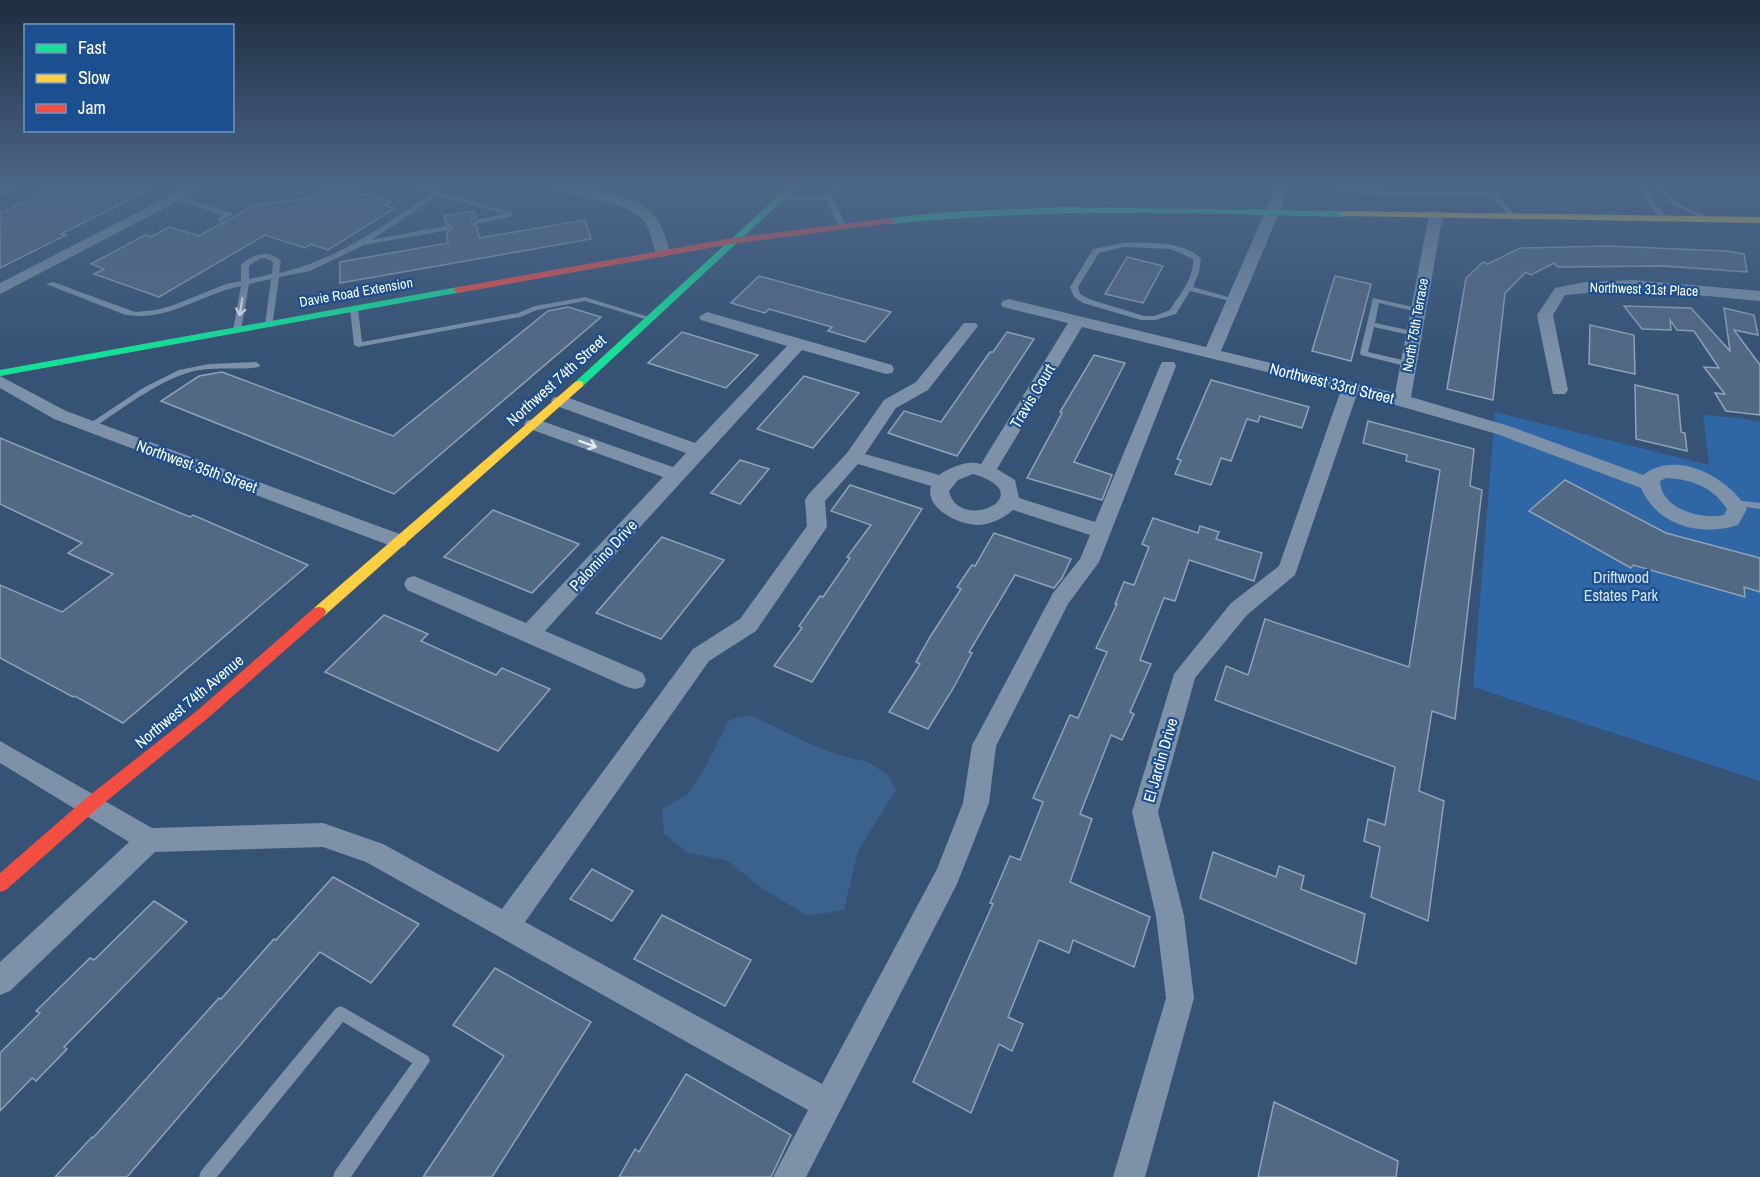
<svg xmlns="http://www.w3.org/2000/svg" width="1760" height="1177" font-family="'Archivo Narrow',sans-serif">
  <rect width="100%" height="100%" fill="#365274"/>
  <polygon fill="#2f66a5" points="1495,412 1709,465 1703,415 1739,418 1760,422 1760,781 1473,687"/>
  <polygon fill="#3b618d" points="750,715 806,742 836,754 868,762 888,775 896,790 858,851 844,910 808,916 763,889 726,860 688,853 664,834 662,809 687,795 706,766 729,720"/>
  <g fill="#526984" stroke="#92a2b6" stroke-width="1.5">
    <polygon points="56,187 155,187 61,234 66,235 0,268 0,213"/>
    <polygon points="329,187 337,187 390,202 385,205 395,208 328,250 311,244 305,248 265,235 159,297 94,274 104,269 91,264 145,235 151,237 169,227 199,236 255,205 310,198"/>
    <polygon points="474,211 476,217 472,219 472,224 477,226 479,238 585,220 591,239 340,283 340,262 448,243 447,233 452,227 446,224 444,216"/>
    <polygon points="1609,246 1726,251 1744,254 1747,272 1664,266 1558,267 1554,263 1531,275 1526,272 1505,293 1493,400 1447,389 1466,278 1483,262 1488,264 1520,248"/>
    <polygon points="1127,257 1163,266 1143,303 1105,294"/>
    <polygon points="759,276 891,312 865,342 828,331 832,327 769,309 765,313 731,303"/>
    <polygon points="1335,276 1371,284 1351,361 1312,351"/>
    <polygon points="1624,306 1691,308 1730,351 1724,308 1754,315 1758,335 1734,330 1760,365 1760,415 1726,411 1715,393 1725,394 1704,367 1719,368 1694,331 1677,330 1670,320 1671,330 1642,329"/>
    <polygon points="568,307 601,317 394,494 161,401 199,376 222,372 393,436 548,311"/>
    <polygon points="1590,325 1634,335 1635,374 1589,364"/>
    <polygon points="682,332 758,355 726,388 648,363"/>
    <polygon points="1007,332 1034,339 957,456 888,433 904,411 941,422 990,352 993,352"/>
    <polygon points="1094,355 1125,363 1074,462 1112,475 1102,500 1027,478 1062,413 1060,412"/>
    <polygon points="804,376 859,393 813,448 757,429"/>
    <polygon points="1211,380 1309,407 1302,428 1260,416 1258,422 1247,419 1231,461 1221,458 1211,485 1175,474 1181,460 1177,459"/>
    <polygon points="1635,385 1678,395 1681,432 1685,433 1687,451 1636,439"/>
    <polygon points="1368,421 1474,449 1470,486 1482,490 1455,719 1432,711 1419,791 1444,801 1428,921 1371,897 1380,847 1364,841 1368,819 1385,825 1395,767 1215,700 1226,666 1248,675 1265,619 1409,667 1440,470 1406,461 1407,455 1363,443"/>
    <polygon points="0,438 190,517 193,515 308,565 123,723 75,696 73,697 0,658 0,585 62,612 113,574 68,553 82,543 0,504"/>
    <polygon points="740,460 769,469 740,504 711,493"/>
    <polygon points="1565,480 1666,533 1760,558 1760,592 1744,587 1745,597 1633,565 1631,568 1529,511"/>
    <polygon points="850,485 922,509 812,682 774,666 802,628 799,626 820,596 823,597 850,558 847,557 871,525 831,511"/>
    <polygon points="493,510 579,544 532,593 444,557"/>
    <polygon points="1153,518 1198,533 1200,526 1219,532 1216,539 1262,553 1254,581 1189,560 1175,601 1164,598 1140,660 1151,664 1130,712 1134,714 1122,740 1111,735 1080,814 1092,819 1070,882 1150,917 1134,967 1073,940 1069,953 1039,940 1008,1017 1023,1024 1012,1051 999,1044 971,1113 913,1082 993,904 990,903 1010,856 1020,860 1043,802 1033,798 1070,715 1078,718 1098,672 1107,652 1096,648 1117,604 1115,604 1124,582 1134,585 1149,547 1142,544"/>
    <polygon points="994,533 1071,559 1062,578 1054,588 1015,575 969,652 972,653 954,687 928,729 889,712 920,664 916,662 930,637 961,589 957,587 972,565 975,566"/>
    <polygon points="662,537 724,560 661,639 596,613"/>
    <polygon points="384,615 428,634 421,641 496,675 502,668 550,689 498,751 325,672"/>
    <polygon points="1213,852 1276,877 1279,866 1304,876 1301,889 1365,914 1356,964 1200,898"/>
    <polygon points="592,869 633,891 612,921 570,899"/>
    <polygon points="333,877 419,924 371,983 320,952 127,1177 55,1177 92,1137 93,1138 219,998 221,999 274,939 276,940"/>
    <polygon points="154,901 187,922 64,1047 67,1049 36,1081 32,1078 0,1111 0,1053 40,1013 36,1011 90,958 94,960"/>
    <polygon points="662,915 751,960 725,1006 634,959"/>
    <polygon points="495,968 591,1022 492,1177 423,1177 504,1056 453,1025"/>
    <polygon points="686,1074 791,1135 771,1177 619,1177 635,1149 639,1152"/>
    <polygon points="1274,1102 1398,1161 1396,1177 1258,1177"/>
  </g>
  <g fill="none" stroke-linecap="round" stroke-linejoin="round">
    <g fill="#7d92a8" fill-rule="evenodd">
      <path d="M 411,187 L 422,187 L 513,213 L 510,217 L 477,224 L 474,224 L 474,220 L 506,214 L 438,196 L 371,240 L 446,226 L 450,228 L 449,230 L 364,245 L 310,271 L 279,277 L 272,327 L 269,327 L 265,325 L 271,279 L 249,284 L 241,330 L 237,332 L 233,330 L 241,286 C 201,294 165,324 123,314 L 46,284 L 53,282 L 135,312 L 156,310 L 174,305 L 226,284 L 241,281 L 241,265 C 252,254 269,249 281,261 L 279,273 C 337,260 383,226 431,194 ZM 265,258 L 273,262 L 272,274 L 249,279 L 249,266 L 259,259 Z"/>
      <polygon points="833,187 839,187 832,198 846,226 845,228 838,226 827,200 781,200 778,198 781,196 827,196"/>
      <polygon points="1324,187 1411,193 1495,193 1497,194 1516,216 1510,217 1493,197 1390,196 1348,193"/>
      <polygon points="1639,187 1645,187 1653,201 1668,219 1666,220 1662,220 1647,202"/>
      <polygon points="1654,187 1661,187 1677,203 1710,218 1704,219 1673,205"/>
      <polygon points="177,196 231,213 233,214 222,221 218,221 218,219 223,215 175,199 174,198"/>
      <path d="M 1123,243 C 1149,243 1180,240 1201,258 L 1199,272 L 1193,287 L 1238,300 L 1234,302 L 1190,291 L 1176,314 L 1155,320 L 1141,320 L 1083,303 L 1074,297 L 1070,287 L 1093,249 ZM 1123,247 L 1171,249 L 1193,259 C 1194,279 1180,294 1170,310 L 1154,316 L 1144,316 L 1089,299 L 1080,294 L 1078,287 L 1099,253 Z"/>
      <polygon points="585,297 652,318 648,320 585,301 537,310 520,317 358,347 354,345 350,309 354,307 358,309 362,342 518,313 535,306"/>
      <polygon points="1373,298 1418,308 1422,310 1418,312 1379,303 1375,323 1417,332 1418,334 1414,336 1374,327 1368,352 1411,362 1411,366 1405,366 1361,355 1360,353"/>
      <path d="M 256,362 L 260,365 L 259,367 C 239,370 219,367 199,370 C 162,377 124,408 93,428 L 87,428 L 86,426 L 143,388 L 179,370 L 209,364 Z"/>
      <polygon points="1734,500 1760,503 1760,509 1731,505 1729,503 1731,501"/>
      <polygon points="341,1006 428,1056 430,1061 351,1177 333,1177 335,1171 412,1063 343,1022 217,1177 199,1177 201,1171 336,1008"/>
    </g>
    <g fill="#7d92a8" fill-rule="evenodd">
      <polygon points="0,187 17,187 0,196"/>
      <polygon points="187,187 205,187 0,294 0,283"/>
      <path d="M 548,187 C 575,187 633,193 653,214 C 663,225 666,240 670,253 L 663,257 L 658,256 C 651,245 652,231 644,221 C 629,202 573,196 550,190 Z"/>
      <path d="M 1276,187 L 1290,187 L 1221,351 L 1395,393 L 1429,214 L 1431,211 L 1441,211 L 1443,214 L 1411,397 L 1509,426 L 1643,475 C 1677,449 1728,477 1747,509 L 1738,525 C 1701,537 1657,526 1641,488 L 1497,434 L 1357,394 L 1295,575 L 1247,615 L 1195,678 L 1158,812 L 1184,916 L 1194,998 L 1145,1177 L 1113,1177 L 1166,998 L 1156,916 L 1132,812 L 1174,674 L 1231,603 L 1279,566 L 1341,390 L 1082,327 L 997,469 L 1015,480 L 1019,498 L 1095,522 L 1160,366 L 1162,362 L 1174,362 L 1176,366 L 1099,562 L 1068,604 L 996,746 L 989,803 L 957,884 L 806,1177 L 773,1177 L 808,1110 L 366,862 L 323,847 L 155,852 L 10,991 L 0,995 L 0,962 L 129,842 L 0,763 L 0,741 L 152,828 L 323,823 L 383,844 L 502,909 L 693,649 L 740,619 L 807,526 L 805,500 L 808,495 L 847,453 L 884,400 L 916,382 L 964,323 L 976,323 L 978,326 L 928,390 L 896,408 L 865,454 L 939,475 C 951,467 967,460 981,464 L 1068,323 L 1003,307 L 1001,304 L 1003,301 L 1009,299 L 1206,347 ZM 858,464 L 931,486 C 924,509 960,525 978,525 C 990,525 1004,518 1013,510 L 1090,535 L 1080,559 L 1053,593 L 976,738 L 972,745 L 963,803 L 937,869 L 822,1084 L 525,922 L 709,661 L 756,631 L 827,527 L 825,501 ZM 973,474 C 1044,495 958,534 949,491 L 958,480 ZM 1666,478 C 1691,479 1713,487 1727,509 L 1724,515 C 1701,520 1661,509 1660,481 Z"/>
      <polygon points="1634,280 1760,291 1760,301 1634,289 1565,295 1553,315 1568,390 1565,394 1553,394 1537,315 1555,288 1585,282"/>
      <polygon points="707,312 892,365 894,369 892,373 886,374 802,350 545,631 643,673 646,680 643,687 635,689 627,687 407,590 404,584 407,578 414,576 526,623 663,477 527,428 524,424 527,420 539,420 673,467 686,453 554,405 551,401 554,397 566,397 695,443 787,346 701,320 699,317"/>
      <polygon points="0,376 66,411 405,536 408,541 405,546 398,548 391,546 54,419 0,388"/>
    </g>
    <g fill="#16e098" fill-rule="evenodd">
      <polygon points="788,187 797,187 583,386 575,386 575,382"/>
      <path d="M 1060,207 L 1344,211 L 1349,214 L 1344,217 C 1192,213 1041,208 890,224 L 885,221 L 890,218 L 946,212 Z"/>
      <polygon points="458,287 462,288 462,292 0,376 0,370"/>
    </g>
    <g fill="#ffcf43" fill-rule="evenodd">
      <polygon points="1344,211 1760,217 1760,223 1341,216 1339,214"/>
      <polygon points="579,381 583,382 583,386 324,616 314,616 312,612 314,608 575,382"/>
    </g>
    <g fill="#f24e42" fill-rule="evenodd">
      <polygon points="890,218 895,221 893,223 732,244 458,293 453,290 458,287 732,238"/>
      <polygon points="319,607 324,608 326,612 324,616 208,718 97,809 6,890 0,892 0,873 85,799 198,710 314,608"/>
    </g>
  </g>
  <defs><path id="oneway-shaft" d="M-6 0H5M1.5-3L5.5 0L1.5 3" fill="none" stroke-width="1.6" stroke-linecap="round" stroke-linejoin="round" transform="scale(1.5)"/></defs>
  <g stroke="#e5e9ee">
    <use href="#oneway-shaft" transform="translate(241 307) rotate(99)"/>
    <use href="#oneway-shaft" transform="translate(588 444) rotate(20)"/>
  </g>
  <linearGradient id="sky" x2="0" y2="1"><stop stop-color="#1e2d40"/><stop offset="0.53" stop-color="#4c6688"/><stop offset="1" stop-color="#4c6688" stop-opacity="0"/></linearGradient>
  <rect width="1760" height="352" fill="url(#sky)"/>
  <g text-anchor="middle" stroke-width="4.5" stroke-linejoin="round" paint-order="stroke">
    <g font-size="14" fill="#fff" stroke="#1b4f8f">
      <text transform="translate(1644 289) rotate(2)" y="5">Northwest 31st Place</text>
      <text transform="translate(356 292) rotate(-10)" y="5">Davie Road Extension</text>
      <text transform="translate(1415 325) rotate(-80)" y="5">North 75th Terrace</text>
    </g>
    <g font-size="16" fill="#fff" stroke="#1b4f8f">
      <text transform="translate(556 380) rotate(-42)" y="6">Northwest 74th Street</text>
      <text transform="translate(1332 383) rotate(14)" y="6">Northwest 33rd Street</text>
      <text transform="translate(1032 396) rotate(-59)" y="6">Travis Court</text>
      <text transform="translate(197 466) rotate(20)" y="6">Northwest 35th Street</text>
      <text transform="translate(603 555) rotate(-47)" y="6">Palomino Drive</text>
      <text transform="translate(189 701) rotate(-40)" y="6">Northwest 74th Avenue</text>
      <text transform="translate(1160 760) rotate(-74)" y="6">El Jardin Drive</text>
    </g>
    <g font-size="16" fill="#cfe3fa" stroke="#1b4f8f">
      <text x="1621" y="583">Driftwood<tspan x="1621" dy="18">Estates Park</tspan></text>
    </g>
  </g>
  <rect x="24" y="24" width="210" height="108" fill="#1b4f8f" stroke="#7695bc" stroke-width="1.5"/>
  <rect x="36" y="44" width="30" height="9" fill="#16e098" stroke="#7695bc" stroke-width="1.5"/>
  <text x="78" y="54" font-size="18" fill="#ffffff">Fast</text>
  <rect x="36" y="74" width="30" height="9" fill="#ffcf43" stroke="#7695bc" stroke-width="1.5"/>
  <text x="78" y="84" font-size="18" fill="#ffffff">Slow</text>
  <rect x="36" y="104" width="30" height="9" fill="#f24e42" stroke="#7695bc" stroke-width="1.5"/>
  <text x="78" y="114" font-size="18" fill="#ffffff">Jam</text>
</svg>
